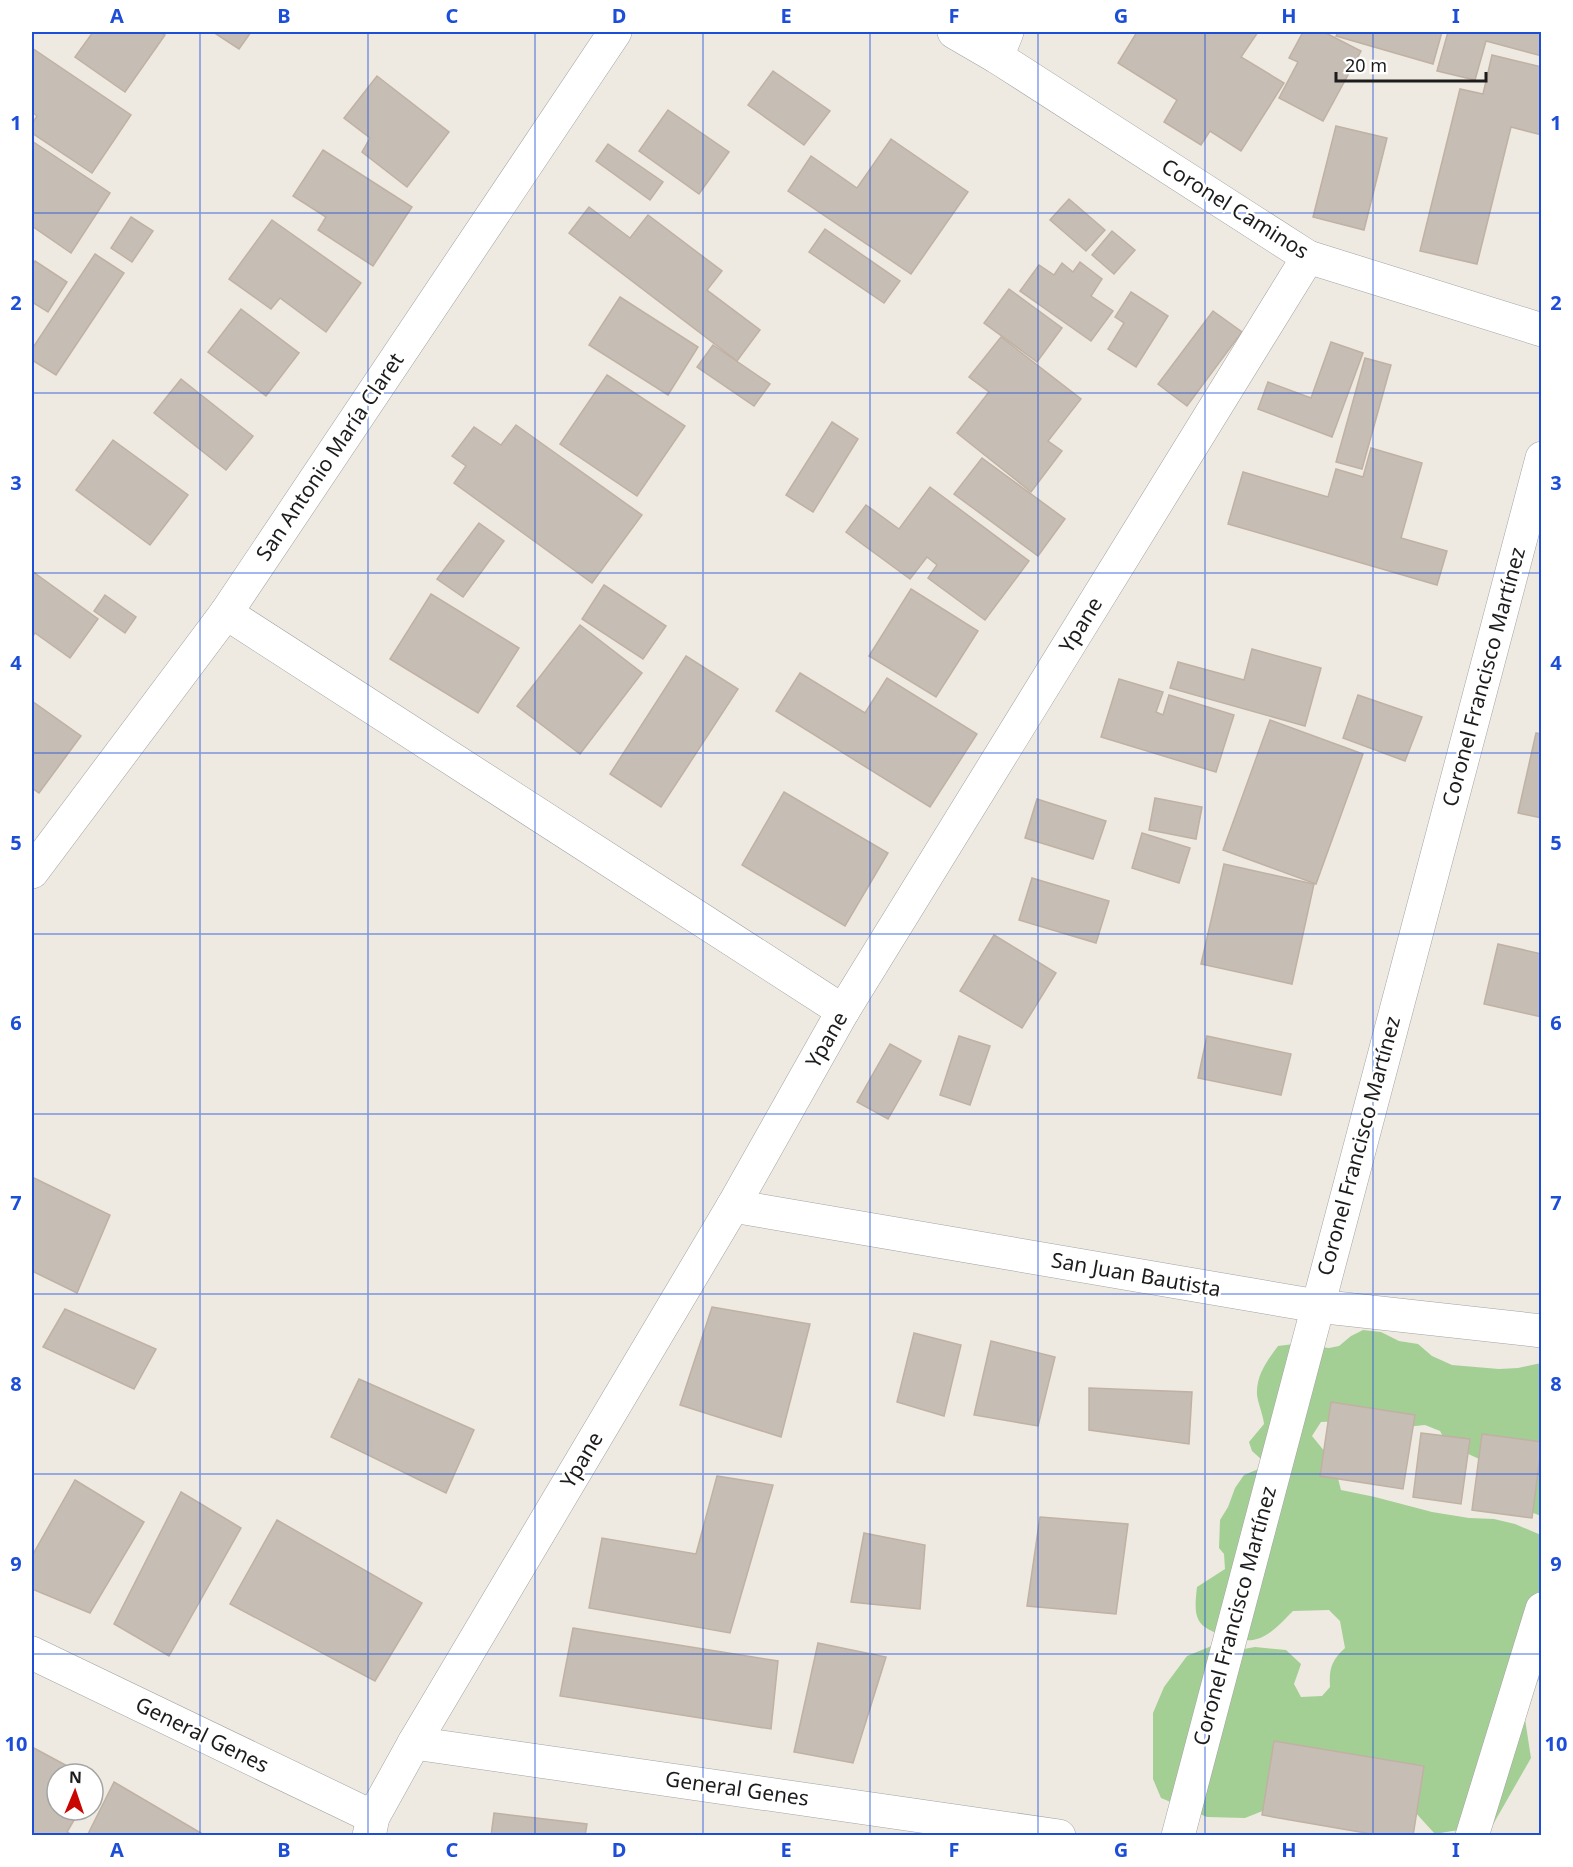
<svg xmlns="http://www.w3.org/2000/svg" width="1573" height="1867" font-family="'Noto Sans',sans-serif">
  <rect width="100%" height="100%" fill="#eeeae1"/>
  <path fill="#a3cf94" d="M 1363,1330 L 1381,1332 L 1399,1341 L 1418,1344 L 1432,1356 L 1452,1365 L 1499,1369 L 1518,1368 L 1541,1363 L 1541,1516 L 1523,1509 L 1494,1466 L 1447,1444 L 1440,1431 L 1425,1425 L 1396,1428 L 1341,1421 L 1321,1422 L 1312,1436 L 1334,1463 L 1341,1490 L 1375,1497 L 1432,1512 L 1469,1518 L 1494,1519 L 1515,1524 L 1541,1535 L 1541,1676 L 1523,1706 L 1531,1758 L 1491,1828 L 1452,1831 L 1435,1834 L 1414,1811 L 1278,1805 L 1245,1818 L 1207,1817 L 1161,1798 L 1153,1779 L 1153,1713 L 1164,1687 L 1187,1656 L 1214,1645 L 1244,1649 L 1255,1647 L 1286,1650 L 1301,1664 L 1294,1684 L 1301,1697 L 1322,1696 L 1330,1687 C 1329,1669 1331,1661 1345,1648 L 1340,1621 L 1329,1610 L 1293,1611 C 1283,1621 1271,1635 1257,1639 C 1248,1642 1238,1639 1229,1637 C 1196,1628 1193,1620 1197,1587 L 1225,1569 L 1224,1554 L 1219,1548 L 1220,1520 L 1228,1507 L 1235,1488 L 1244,1475 L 1261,1468 L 1262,1460 L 1252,1451 L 1249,1442 L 1264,1424 C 1263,1415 1258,1403 1257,1395 C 1256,1375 1267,1361 1278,1346 L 1294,1344 L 1329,1348 L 1339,1346 L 1351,1336 Z"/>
  <g fill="#c6bdb4" stroke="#c0b1a3" stroke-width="1.5">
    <polygon points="93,32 159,32 165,35 125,92 75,57"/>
    <polygon points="213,32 251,32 239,49"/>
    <polygon points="1137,32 1258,32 1241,57 1284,83 1241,151 1210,131 1201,145 1164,122 1177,100 1118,63"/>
    <polygon points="1303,32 1324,32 1361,51 1323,121 1279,98 1298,62 1289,58"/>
    <polygon points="1338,32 1442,32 1433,64 1336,36"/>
    <polygon points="1448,32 1542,32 1542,56 1486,41 1475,80 1437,71"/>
    <polygon points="32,48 131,115 92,173 32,133 32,124 37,116 32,112"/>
    <polygon points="1492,55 1542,67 1542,135 1511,127 1477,264 1420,251 1460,89 1483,94"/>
    <polygon points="773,71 830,111 804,145 748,105"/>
    <polygon points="377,76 449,132 407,187 362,152 370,138 344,118"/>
    <polygon points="668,110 729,152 699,194 639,151"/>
    <polygon points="1336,126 1387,138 1364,230 1313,217"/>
    <polygon points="891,139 968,192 911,274 788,191 811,156 857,188"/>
    <polygon points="32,141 110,193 71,253 32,226"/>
    <polygon points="608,144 663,182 650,200 596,161"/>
    <polygon points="323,150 412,207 373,266 318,230 326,217 293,196"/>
    <polygon points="1069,199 1105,230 1086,251 1050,220"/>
    <polygon points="589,207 630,238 648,215 722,271 707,290 760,330 737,361 569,233"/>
    <polygon points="131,217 153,231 132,262 111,248"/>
    <polygon points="272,220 361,283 326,332 280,298 271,309 229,279"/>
    <polygon points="825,229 900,281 884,303 809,252"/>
    <polygon points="1112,231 1135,250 1114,274 1092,255"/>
    <polygon points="95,254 124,273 56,375 32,360 32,349"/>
    <polygon points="35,261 67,282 48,312 32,302 32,266"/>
    <polygon points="1080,262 1102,279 1091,296 1113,311 1091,341 1020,291 1039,265 1054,275 1062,263 1073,272"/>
    <polygon points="1009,289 1062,328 1037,362 984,323"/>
    <polygon points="1131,292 1168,316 1136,367 1108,349 1124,323 1115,317"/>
    <polygon points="620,297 698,347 668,395 589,345"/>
    <polygon points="241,309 299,353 266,396 208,352"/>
    <polygon points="1213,311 1242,332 1187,406 1158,384"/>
    <polygon points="1001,337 1081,399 1048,441 1062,451 1031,492 957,433 989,392 969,377"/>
    <polygon points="1331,342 1363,353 1332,437 1258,409 1268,382 1311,398"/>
    <polygon points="713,345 770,384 754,406 697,367"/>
    <polygon points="1365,358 1391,365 1362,469 1336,462"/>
    <polygon points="607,375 685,426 637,496 560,444"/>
    <polygon points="181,379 253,436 226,470 154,413"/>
    <polygon points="832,422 858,439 813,512 786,495"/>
    <polygon points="516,425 642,515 592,583 454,483 466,466 452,456 474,427 501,445"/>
    <polygon points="113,440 188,495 150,545 76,490"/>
    <polygon points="1371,448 1422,463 1401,538 1447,551 1437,585 1228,524 1243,472 1328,497 1336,469 1363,477"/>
    <polygon points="982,458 1065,519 1038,556 954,494"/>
    <polygon points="930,487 1029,561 985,620 928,578 937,565 927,557 910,579 846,532 866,505 899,529"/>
    <polygon points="479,523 504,541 463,597 437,579"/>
    <polygon points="32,571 98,619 70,658 35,633 32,637"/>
    <polygon points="604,585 666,626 643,659 582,619"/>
    <polygon points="911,589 978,631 936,697 869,656"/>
    <polygon points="431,594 519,648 478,713 390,659"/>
    <polygon points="105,595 136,617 125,633 94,611"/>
    <polygon points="580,625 642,673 580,754 517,706"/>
    <polygon points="1252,649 1321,668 1305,726 1170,688 1178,662 1244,680"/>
    <polygon points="686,656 738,689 661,807 610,774"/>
    <polygon points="800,673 865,713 887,678 977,734 930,807 776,711"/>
    <polygon points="1119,679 1163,692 1156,712 1163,715 1169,695 1234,715 1216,772 1101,737"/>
    <polygon points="1358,695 1422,717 1405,761 1343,738"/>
    <polygon points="32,701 81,736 39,793 32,788"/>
    <polygon points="1270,720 1363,754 1316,884 1223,850"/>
    <polygon points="1536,733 1542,734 1542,818 1518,813"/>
    <polygon points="784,792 888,853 845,926 742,865"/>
    <polygon points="1155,798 1202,807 1196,839 1149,830"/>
    <polygon points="1037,799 1106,821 1093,859 1025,838"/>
    <polygon points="1142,833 1190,848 1179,883 1132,868"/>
    <polygon points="1224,864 1314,884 1292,984 1201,964"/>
    <polygon points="1032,878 1109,901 1096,943 1019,920"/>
    <polygon points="994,935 1056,973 1022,1028 960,991"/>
    <polygon points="1498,944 1542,954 1542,1017 1484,1004"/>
    <polygon points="959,1036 990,1046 970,1105 940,1095"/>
    <polygon points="1207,1036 1291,1054 1281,1095 1198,1078"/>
    <polygon points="890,1044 921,1061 888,1119 857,1102"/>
    <polygon points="32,1177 110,1215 77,1293 32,1271"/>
    <polygon points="712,1307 810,1324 781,1437 680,1405"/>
    <polygon points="65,1309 156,1349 134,1389 43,1347"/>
    <polygon points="914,1333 961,1345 944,1416 897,1402"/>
    <polygon points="991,1341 1055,1357 1038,1426 974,1415"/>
    <polygon points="359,1379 474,1430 446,1493 331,1437"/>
    <polygon points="1089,1388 1192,1392 1189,1444 1089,1430"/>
    <polygon points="1331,1402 1415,1415 1403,1489 1320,1476"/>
    <polygon points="1421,1433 1470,1439 1461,1504 1413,1497"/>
    <polygon points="1482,1434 1542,1442 1532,1518 1472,1510"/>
    <polygon points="717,1476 773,1485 730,1633 589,1608 602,1538 696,1554"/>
    <polygon points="75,1480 144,1522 90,1613 32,1589 32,1556"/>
    <polygon points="181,1492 241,1528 169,1656 114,1624"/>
    <polygon points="1040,1517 1128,1524 1116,1614 1027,1606"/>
    <polygon points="277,1520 422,1603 375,1681 230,1604"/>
    <polygon points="864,1533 925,1545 920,1609 851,1602"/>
    <polygon points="573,1628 778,1661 771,1729 560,1696"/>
    <polygon points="818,1643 886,1657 853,1763 794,1752"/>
    <polygon points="1274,1741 1424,1766 1413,1836 1383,1836 1262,1815"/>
    <polygon points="32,1747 82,1774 57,1774 57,1810 80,1810 67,1832 74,1836 32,1836"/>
    <polygon points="114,1782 206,1836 87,1836"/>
    <polygon points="494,1813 587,1824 585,1836 491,1836"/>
  </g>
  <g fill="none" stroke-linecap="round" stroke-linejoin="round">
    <g stroke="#a3a3a3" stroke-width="34">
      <g id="street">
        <polyline points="954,32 997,57 1308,257 1542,330"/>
        <polyline points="997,57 1007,32"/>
        <polyline points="226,613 843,1011"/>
        <polyline points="32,872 226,613 615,32"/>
        <polyline points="733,1206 1317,1306 1542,1331"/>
        <polyline points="32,1653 373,1817"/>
        <polyline points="414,1743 1059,1836"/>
        <polyline points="369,1836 373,1817 414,1743 733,1206 843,1011 1308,257"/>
        <polyline points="1178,1836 1542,458"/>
        <polyline points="1472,1836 1542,1609"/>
      </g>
    </g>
    <use href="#street" stroke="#fff" stroke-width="33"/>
  </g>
  <path fill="none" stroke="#1d4ed8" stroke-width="1.5" stroke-opacity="0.55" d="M 200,32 L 200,1836M 368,32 L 368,1836M 535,32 L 535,1836M 703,32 L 703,1836M 870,32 L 870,1836M 1038,32 L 1038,1836M 1205,32 L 1205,1836M 1373,32 L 1373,1836M 32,213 L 1542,213M 32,393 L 1542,393M 32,573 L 1542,573M 32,753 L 1542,753M 32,934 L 1542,934M 32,1114 L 1542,1114M 32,1294 L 1542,1294M 32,1474 L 1542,1474M 32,1654 L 1542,1654"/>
  <g text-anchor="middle" stroke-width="5" stroke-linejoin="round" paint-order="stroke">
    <g font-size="21" fill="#1c1c1c" stroke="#fff">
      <text transform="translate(1235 209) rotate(32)" y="7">Coronel Caminos</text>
      <text transform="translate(330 457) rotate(-56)" y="7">San Antonio María Claret</text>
      <text transform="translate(1081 625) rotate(-58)" y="7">Ypane</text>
      <text transform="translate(1484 677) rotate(-75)" y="7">Coronel Francisco Martínez</text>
      <text transform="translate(827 1040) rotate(-60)" y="7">Ypane</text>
      <text transform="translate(1359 1146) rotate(-75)" y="7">Coronel Francisco Martínez</text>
      <text transform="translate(1136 1275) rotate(10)" y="7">San Juan Bautista</text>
      <text transform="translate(582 1460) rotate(-59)" y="7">Ypane</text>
      <text transform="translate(1235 1616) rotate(-75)" y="7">Coronel Francisco Martínez</text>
      <text transform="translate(202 1735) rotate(26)" y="7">General Genes</text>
      <text transform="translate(737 1789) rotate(8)" y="7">General Genes</text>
    </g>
  </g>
  <rect width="1573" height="1867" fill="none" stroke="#ffffff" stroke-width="66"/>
  <g transform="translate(75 1792) rotate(2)"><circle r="28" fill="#ffffff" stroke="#a4a4a4" stroke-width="1.5"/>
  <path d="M0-4.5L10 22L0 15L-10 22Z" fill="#c80800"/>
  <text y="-9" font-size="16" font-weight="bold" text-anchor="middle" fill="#1c1c1c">N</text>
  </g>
  <path d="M1336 72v9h150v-9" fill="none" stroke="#1c1c1c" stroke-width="3"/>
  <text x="1345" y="72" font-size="18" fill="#1c1c1c" stroke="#ffffff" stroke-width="4.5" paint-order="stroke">20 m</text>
  <rect x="33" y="33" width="1507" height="1801" fill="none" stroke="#1d4ed8" stroke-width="2"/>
  <g font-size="20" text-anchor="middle" font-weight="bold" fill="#1d4ed8">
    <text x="117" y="23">A</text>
    <text x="284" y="23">B</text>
    <text x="452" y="23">C</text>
    <text x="619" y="23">D</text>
    <text x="786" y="23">E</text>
    <text x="954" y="23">F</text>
    <text x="1121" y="23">G</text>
    <text x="1289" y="23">H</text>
    <text x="1456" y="23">I</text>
    <text x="16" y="130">1</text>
    <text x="1556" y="130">1</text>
    <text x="16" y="310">2</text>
    <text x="1556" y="310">2</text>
    <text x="16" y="490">3</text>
    <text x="1556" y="490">3</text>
    <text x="16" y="670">4</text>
    <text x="1556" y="670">4</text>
    <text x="16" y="850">5</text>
    <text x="1556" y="850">5</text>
    <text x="16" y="1030">6</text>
    <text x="1556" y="1030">6</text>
    <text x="16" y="1210">7</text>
    <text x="1556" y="1210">7</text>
    <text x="16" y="1391">8</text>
    <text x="1556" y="1391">8</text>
    <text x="16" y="1571">9</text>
    <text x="1556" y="1571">9</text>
    <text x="16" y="1751">10</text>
    <text x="1556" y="1751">10</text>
    <text x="117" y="1857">A</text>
    <text x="284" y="1857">B</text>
    <text x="452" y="1857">C</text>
    <text x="619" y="1857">D</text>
    <text x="786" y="1857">E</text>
    <text x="954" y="1857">F</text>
    <text x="1121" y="1857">G</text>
    <text x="1289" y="1857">H</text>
    <text x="1456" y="1857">I</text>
  </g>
</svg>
